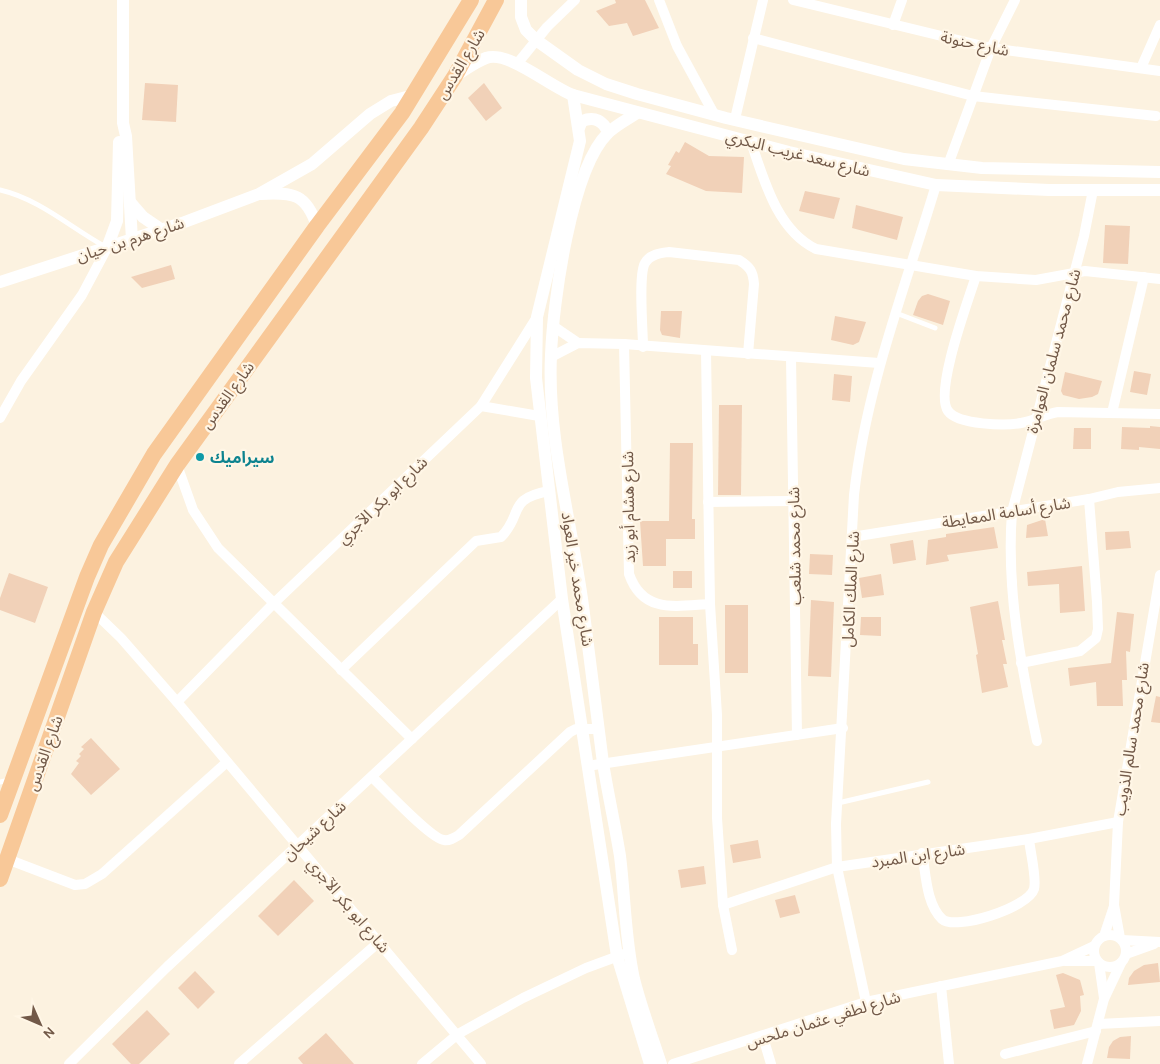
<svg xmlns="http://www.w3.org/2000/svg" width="1160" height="1064" font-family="Karla,'Noto Sans Arabic',sans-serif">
  <rect width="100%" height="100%" fill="#fcf2e0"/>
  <g fill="#f1d1b8">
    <polygon points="615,0 645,0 659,28 633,36 627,23 609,26 596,11 616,3"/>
    <polygon points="145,83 178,85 176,122 142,120"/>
    <polygon points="484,83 502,108 486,121 468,98"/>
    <polygon points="685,142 709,156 744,157 742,193 706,191 666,174 671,166 668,165 676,151 679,153"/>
    <polygon points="805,191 840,198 834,219 799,211"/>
    <polygon points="856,205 903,217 897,240 852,228"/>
    <polygon points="1105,225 1130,226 1128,264 1103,263"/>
    <polygon points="171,265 175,279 142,288 131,277"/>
    <polygon points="928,294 950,301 943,325 913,315 918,301 922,296"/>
    <polygon points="661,311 682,311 680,338 662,335 660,330"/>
    <polygon points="835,316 866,322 859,342 853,345 831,340"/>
    <polygon points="1134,371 1151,374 1147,395 1130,392"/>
    <polygon points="1065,372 1102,381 1098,394 1092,397 1079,399 1063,395 1061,391"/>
    <polygon points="834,374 852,376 850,402 832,400"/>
    <polygon points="719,405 742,405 741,495 718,495"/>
    <polygon points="1150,426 1160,427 1160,449 1139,447 1139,450 1121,449 1122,427 1150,428"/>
    <polygon points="1074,428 1091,428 1091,449 1073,449"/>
    <polygon points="670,443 693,443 692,519 695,519 695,539 666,539 666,566 643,566 640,521 669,521"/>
    <polygon points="1045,519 1048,536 1026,538 1027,525"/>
    <polygon points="994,527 998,548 947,555 949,561 926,565 928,540 946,537 946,534"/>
    <polygon points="1129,531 1131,548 1106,550 1105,532"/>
    <polygon points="913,540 916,560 893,564 890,544"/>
    <polygon points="810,554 833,555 832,575 809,574"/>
    <polygon points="1082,566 1085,611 1060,613 1059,584 1028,586 1027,572"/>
    <rect x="673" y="571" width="19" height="17"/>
    <polygon points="9,573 48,587 35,623 0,610 0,598"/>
    <polygon points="881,574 884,595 862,598 859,578"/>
    <polygon points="811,600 834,602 831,677 808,676"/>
    <polygon points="998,601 1005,640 1002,640 1007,664 1003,664 1008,687 982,693 976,655 978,654 970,607"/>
    <rect x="725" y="605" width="23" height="68"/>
    <polygon points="1117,612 1134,614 1130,652 1126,651 1127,680 1122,680 1123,706 1097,706 1096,682 1070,686 1068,668 1111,663"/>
    <polygon points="659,617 693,617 693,644 698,644 698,665 659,665"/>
    <polygon points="861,617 881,617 881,636 860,635"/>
    <polygon points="1156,696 1160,697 1160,723 1151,722"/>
    <polygon points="91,738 120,769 91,795 71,774 79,763 76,761 81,756 79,754 84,749 81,747"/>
    <polygon points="758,840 761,858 733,863 730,845"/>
    <polygon points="704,866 706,884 681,888 678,870"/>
    <polygon points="294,880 314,901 278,936 258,916"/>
    <polygon points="795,895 800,913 780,918 775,900"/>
    <polygon points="1158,963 1160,982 1128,985 1129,978 1134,971 1144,965"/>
    <polygon points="195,971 215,992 198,1009 178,988"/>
    <polygon points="1063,973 1080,980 1084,995 1080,996 1081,1011 1074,1025 1054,1029 1050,1010 1065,1007 1056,975"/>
    <polygon points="147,1010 170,1034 139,1064 131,1064 112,1044"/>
    <polygon points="326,1033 354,1064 303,1064 298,1058"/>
    <polygon points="1131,1036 1130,1059 1107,1058 1109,1047 1113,1041 1120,1037"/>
  </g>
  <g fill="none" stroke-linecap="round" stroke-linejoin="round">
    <g stroke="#fff" stroke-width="5">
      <path d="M 0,190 C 39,199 70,227 104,246"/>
      <polyline points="896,313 935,328"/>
      <polyline points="0,782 9,780"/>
      <polyline points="838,803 928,782"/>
    </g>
    <g stroke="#fff" stroke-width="10">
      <polyline points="659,0 677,46 714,114"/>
      <polyline points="793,0 991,48 1160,71"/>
      <polyline points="893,25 902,0"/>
      <polyline points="753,38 973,96 1156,116"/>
      <polyline points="517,64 547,27 575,0"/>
      <polyline points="1141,68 1160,25"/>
      <polyline points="735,119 763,0"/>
      <path d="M 751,142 C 764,180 777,230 816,249 L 976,276 L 1036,280 L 1085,271 L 1160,279"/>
      <polyline points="948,165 991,48 1015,0"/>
      <path d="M 976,276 C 968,301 934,392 948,411 C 958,425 1006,426 1021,423 C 1034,421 1045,414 1058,412 L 1160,414"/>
      <polyline points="553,326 578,343"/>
      <path d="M 624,344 L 629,574 C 643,614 676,606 710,604"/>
      <path d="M 643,347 C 643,330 638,275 645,263 C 650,254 661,253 669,252 L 739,260 C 750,267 753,271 754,284 L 748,354"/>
      <polyline points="706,351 710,604 717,715 717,818 723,905 732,950"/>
      <polyline points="551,357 578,343 624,344 879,363"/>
      <polyline points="791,357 797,735"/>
      <polyline points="481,406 539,416"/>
      <polyline points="1112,413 1144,277"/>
      <polyline points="0,418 21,381 82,295 107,248"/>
      <polyline points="177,465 193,510 218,548 412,739"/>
      <polyline points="708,502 793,501"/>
      <polyline points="852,537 1089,499 1118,492 1160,488"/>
      <polyline points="94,612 121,638 177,702 481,1064"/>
      <polyline points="1021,663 1080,651 1096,638 1098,629 1097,602 1089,499"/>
      <path d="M 341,670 L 476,541 L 501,537 C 524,514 506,499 549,491"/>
      <polyline points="177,702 273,604 481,406 537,317"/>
      <path d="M 1037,741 C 1021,665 1006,589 1012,512 L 1084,236 L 1093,190"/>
      <polyline points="587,766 843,728"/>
      <path d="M 372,777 C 384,788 431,839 444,840 C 449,841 454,838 459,835 L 570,732 L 576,729 L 599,729"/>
      <path d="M 922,853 C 926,873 926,904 942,919 C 955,931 1028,908 1034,889 C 1037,878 1030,851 1029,839"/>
      <polyline points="7,859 75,885 85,884 102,874 227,762"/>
      <polyline points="723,905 837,867 1029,839 1118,822"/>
      <circle cx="1110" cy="951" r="16"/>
      <polyline points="1104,936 1114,906"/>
      <polyline points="1120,938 1114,905 1118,822 1160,575"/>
      <polyline points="1122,940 1160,942"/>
      <polyline points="1126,954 1154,944"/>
      <polyline points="1065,961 1097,961"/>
      <polyline points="1099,963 1104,998"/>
      <polyline points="941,986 949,1064"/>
      <path d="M 866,1002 L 837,867 L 836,824 L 854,495 C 866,387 905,288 936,185"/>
      <polyline points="1098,1024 1160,1021"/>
      <polyline points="763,1037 771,1064"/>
      <polyline points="1005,1054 1096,1031"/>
      <polyline points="69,1064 167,967 562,599"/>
      <polyline points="239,1064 379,942"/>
      <polyline points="422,1064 458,1034 523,998 586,968 624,954"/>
      <polyline points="673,1064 866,1002 1062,961 1094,946"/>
      <polyline points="1087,1064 1104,999 1121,963"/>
    </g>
    <g stroke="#fff" stroke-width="12">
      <polyline points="123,0 123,123 126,136 132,240"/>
      <polyline points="521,0 521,17 526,30 536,40 578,70 606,84 637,94 726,118 904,159 982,168 1160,172"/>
      <path d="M 455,76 C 465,70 475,62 486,58 C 508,50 549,86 573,95 L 789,152 L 936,185 L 1049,190 L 1160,190"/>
      <polyline points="573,95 580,141 537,317 536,378 562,599 617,956 650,1064"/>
      <path d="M 637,113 C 628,119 616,125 608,133 C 571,169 553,303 551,355 C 547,439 572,523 583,606 C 590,658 596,711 603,763 C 608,794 615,825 620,856 C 625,896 625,939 634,979 C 641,1007 652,1036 661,1064"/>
      <path d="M 579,128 L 582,121 C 595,116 603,121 608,132"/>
      <path d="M 261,194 C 294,192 306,194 317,226"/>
      <polyline points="130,202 143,217 162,230"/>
      <polyline points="107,248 117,221 119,142"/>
      <polyline points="0,282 182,223 259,194 312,164 370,114 391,101 414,95"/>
    </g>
    <g stroke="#f8c898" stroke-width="16">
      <polyline points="0,815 87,577 101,545 154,454 317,226 402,113 471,0"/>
      <polyline points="0,879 94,612 116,562 177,465 421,128 455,76 496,0"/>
    </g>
  </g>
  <circle fill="#0f9aa8" stroke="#fff6e6" stroke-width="2" cx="200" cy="457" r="5"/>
  <g text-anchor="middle" stroke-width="4.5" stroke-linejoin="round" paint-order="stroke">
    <g font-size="16" fill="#725948" stroke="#fff6e6">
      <text transform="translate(975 43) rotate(12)" y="6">شارع حنونة</text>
      <text transform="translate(460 64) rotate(-59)" y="6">شارع القدس</text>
      <text transform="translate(798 153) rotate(14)" y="6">شارع سعد غريب البكري</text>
      <text transform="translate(130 239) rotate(-18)" y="6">شارع هرم بن حيان</text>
      <text transform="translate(1053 351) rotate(-75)" y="6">شارع محمد سلمان العوامرة</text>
      <text transform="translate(227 395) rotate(-54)" y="6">شارع القدس</text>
      <text transform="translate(382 500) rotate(-44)" y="6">شارع ابو بكر الآجري</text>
      <text transform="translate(628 507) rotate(-91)" y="6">شارع هشام أبو زيد</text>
      <text transform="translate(1006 512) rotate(-9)" y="6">شارع أسامة المعايطة</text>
      <text transform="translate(794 546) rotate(-91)" y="6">شارع محمد شلعب</text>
      <text transform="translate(578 579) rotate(81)" y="6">شارع محمد خير العواد</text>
      <text transform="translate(850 589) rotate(-87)" y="6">شارع الملك الكامل</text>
      <text transform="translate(1131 739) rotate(-81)" y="6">شارع محمد سالم الذويب</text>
      <text transform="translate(44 753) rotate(-70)" y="6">شارع القدس</text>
      <text transform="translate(314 830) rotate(-43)" y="6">شارع شيحان</text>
      <text transform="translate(918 855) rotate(-8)" y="6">شارع ابن المبرد</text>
      <text transform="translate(349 905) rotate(50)" y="6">شارع ابو بكر الآجري</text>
      <text transform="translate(823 1019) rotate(-17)" y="6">شارع لطفي عثمان ملحس</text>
    </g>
    <g font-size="16" font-weight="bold" fill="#0d838f" stroke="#fff6e6" text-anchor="start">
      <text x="210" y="463">سيراميك</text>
    </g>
  </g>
  <g transform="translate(40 1024) rotate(135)" stroke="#fff6e6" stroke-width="4" paint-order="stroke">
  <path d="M0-4L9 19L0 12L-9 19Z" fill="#725948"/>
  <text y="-8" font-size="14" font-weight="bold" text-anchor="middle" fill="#725948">N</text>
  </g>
</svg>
